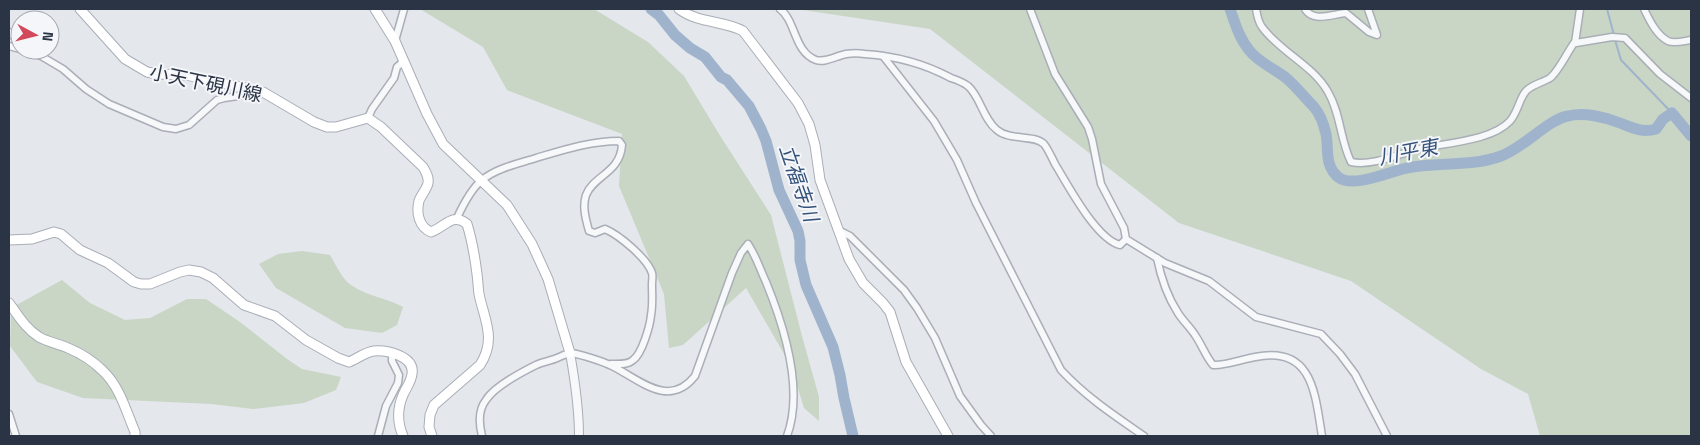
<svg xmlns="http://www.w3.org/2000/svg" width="1700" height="445" font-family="'Space Grotesk','Noto Sans JP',sans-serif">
  <rect width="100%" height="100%" fill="#e4e7ec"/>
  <g fill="#c9d6c5">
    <polygon points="420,9 594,9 648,42 684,76 719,134 771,215 802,336 819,397 819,421 804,408 791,366 746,288 683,345 669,348 664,294 619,186 622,134 507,90 483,47"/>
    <polygon points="796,9 1691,9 1691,436 1540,436 1528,394 1481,369 1351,281 1179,223 930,29"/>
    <path d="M 302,251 L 330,255 C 336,265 342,279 351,285 C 366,296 387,298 403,307 L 397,325 L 382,333 L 345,328 L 276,288 L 259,264 L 278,254 Z"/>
    <polygon points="62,280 90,303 125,320 150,318 187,299 206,299 240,322 287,359 302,369 341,377 336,390 304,403 253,409 211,404 83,398 37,382 10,346 11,308"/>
  </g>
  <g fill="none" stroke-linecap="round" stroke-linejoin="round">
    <g stroke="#9fb4cc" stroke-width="2">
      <polyline points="1607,9 1614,35"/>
      <polyline points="1615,40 1621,60 1672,113"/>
    </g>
    <g stroke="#9fb4cc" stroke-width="11">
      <polyline points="651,9 659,15 675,35 690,48 705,57 721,77 727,80 749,106 761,129 766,141 779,190 798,231 800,241 800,260 806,285 833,347 840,375 844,398 853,436"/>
      <path d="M 1230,9 C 1235,23 1239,38 1249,50 C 1258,62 1273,68 1285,77 C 1296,86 1304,97 1314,107 C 1320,114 1324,125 1326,134 C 1329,149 1324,165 1338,177 C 1353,189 1390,171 1407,168 C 1437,162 1471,167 1501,156 C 1524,148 1547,120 1568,116 C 1584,112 1605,117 1620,123 C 1633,128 1642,133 1656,129 L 1663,119 L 1672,113 L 1691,136"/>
    </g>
    <g stroke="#a9aeb7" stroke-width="9">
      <g id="minor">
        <path d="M 780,9 C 796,21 794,52 816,60 C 825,63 836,56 846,54 C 852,53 859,53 865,54 C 897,56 923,63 951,78 C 957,80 964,83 968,86 C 980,96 983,119 997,130 C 1010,141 1033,134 1044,144 C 1048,149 1052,158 1055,164 C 1068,185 1096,239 1120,245 L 1126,239"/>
        <polyline points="1030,9 1055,74 1088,127 1092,139 1101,184 1124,228 1126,239 1165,263 1209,281 1256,317 1321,334 1340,354 1355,374 1387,436"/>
        <path d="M 1256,9 C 1257,15 1258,22 1262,27 C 1280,52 1313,65 1328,92 C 1341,114 1340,140 1351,162 C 1371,166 1394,156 1414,150 C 1440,143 1491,142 1510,121 C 1518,112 1519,99 1526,91 C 1533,84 1542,83 1550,78 C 1558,72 1567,53 1574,43 L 1576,43 L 1612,37 L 1625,38 L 1660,74 L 1691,98"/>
        <path d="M 1305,9 C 1313,23 1333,14 1346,13 L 1369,32 L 1377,35 L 1368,9"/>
        <path d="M 1644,9 C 1649,19 1656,35 1668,41 C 1674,44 1684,41 1691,40"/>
        <polyline points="9,32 20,42"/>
        <polyline points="395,41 404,9"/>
        <polyline points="1575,43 1580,9"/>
        <polyline points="9,46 20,49"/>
        <polyline points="23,50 41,56 63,69 86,89 109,104 163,127 176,129 189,125 217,100 224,98 259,93"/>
        <path d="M 883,56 L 934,121 L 957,160 L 976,203 L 1061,370 C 1086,397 1115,416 1144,436"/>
        <polyline points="368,118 372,109 394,78 397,67 404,61"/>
        <path d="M 457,218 C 463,205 471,189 482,180 C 497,168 517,164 536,158 C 563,150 590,141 619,141 L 622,145 C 620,173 594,175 586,195 C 582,207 586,220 589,231 L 595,233 L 605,229 C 619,235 647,258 652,273 C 653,276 652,281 652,284 C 652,294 653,305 651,315 C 650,326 642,354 633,360 C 628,365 618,364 611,364"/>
        <polyline points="838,230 850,236 904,290 917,308 935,338 960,396 981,425 991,436"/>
        <path d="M 1157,258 C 1161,278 1167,296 1178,313 C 1183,321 1190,327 1195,335 C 1202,345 1205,355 1213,365 C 1224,366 1243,359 1255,357 C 1313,345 1315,394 1322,436"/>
        <polyline points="9,414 16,436"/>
        <polyline points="378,436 386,406 398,383 399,375 392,361 392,353"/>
        <path d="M 482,436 C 479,424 478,410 486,400 C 494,387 522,372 536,365 C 542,362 550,361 557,358 C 562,356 567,353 572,353 C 582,355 602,361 612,366 C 640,380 669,409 695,376 L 732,273 L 741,253 L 748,244 C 757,258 759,267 766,282 C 784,326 804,390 787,436"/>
      </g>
    </g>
    <g stroke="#a9aeb7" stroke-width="10">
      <path id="tertiary" d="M 570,353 C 575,381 579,407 579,436"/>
    </g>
    <g stroke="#a9aeb7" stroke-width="11">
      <g id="secondary">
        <path d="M 80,9 L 125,59 L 147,72 L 157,74 L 186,75 L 263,92 L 314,122 L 327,127 L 336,127 L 368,118 L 381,127 L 423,167 C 426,172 429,177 428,183 C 427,189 421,195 419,201 C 416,213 419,227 431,232 C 445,227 453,212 467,224 C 472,240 475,258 477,274 C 478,281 478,287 479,294 C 484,319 497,339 480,365 L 434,405 L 430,415 L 429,427 L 432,436"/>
        <polyline points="375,9 395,41 427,114 443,144 507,205 532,244 548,279 570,353"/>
        <path d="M 679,9 C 699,24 723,20 743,31 L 798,103 L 809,124 L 815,145 L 820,180 L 849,259 L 863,283 L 883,303 L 890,312 L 906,362 L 948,436"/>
        <path d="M 9,240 L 32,239 L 54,232 L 61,234 L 80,250 L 108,263 L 134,282 L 141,284 L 150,284 L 180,272 L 189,270 L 201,272 L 213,278 L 244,305 L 275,316 L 306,340 L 338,358 L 349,362 C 357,359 365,352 374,351 C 387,350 415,356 412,374 C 411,382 406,388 403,395 C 397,409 397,422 403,436"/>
        <path d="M 9,303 C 18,315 25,328 39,337 C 48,342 59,344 68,348 C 80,353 94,362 103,371 C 120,387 126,411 135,432 L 135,436"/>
      </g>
    </g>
    <use href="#minor" stroke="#f7f8fa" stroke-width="6"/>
    <use href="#tertiary" stroke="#f7f8fa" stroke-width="8"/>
    <use href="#secondary" stroke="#fff" stroke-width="9"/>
  </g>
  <g text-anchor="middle" stroke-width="4" stroke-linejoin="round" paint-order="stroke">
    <g font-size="19" fill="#2b3445" stroke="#f4f6f9">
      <text transform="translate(206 83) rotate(12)" y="7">小天下硯川線</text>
    </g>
    <g font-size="20" font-style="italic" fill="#34527a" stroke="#f4f6f9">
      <text transform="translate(1408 152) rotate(-11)" y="7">川平東</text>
      <text transform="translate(799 183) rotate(71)" y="7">立福寺川</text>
    </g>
  </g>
  <rect width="1700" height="445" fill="none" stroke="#2b3445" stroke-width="20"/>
  <g transform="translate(35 35) rotate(97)"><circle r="24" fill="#f4f6f9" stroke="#a4a8b1"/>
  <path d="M0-4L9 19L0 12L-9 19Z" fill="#d1495b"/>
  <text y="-8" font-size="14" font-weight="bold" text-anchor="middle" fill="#2b3445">N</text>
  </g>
</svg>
